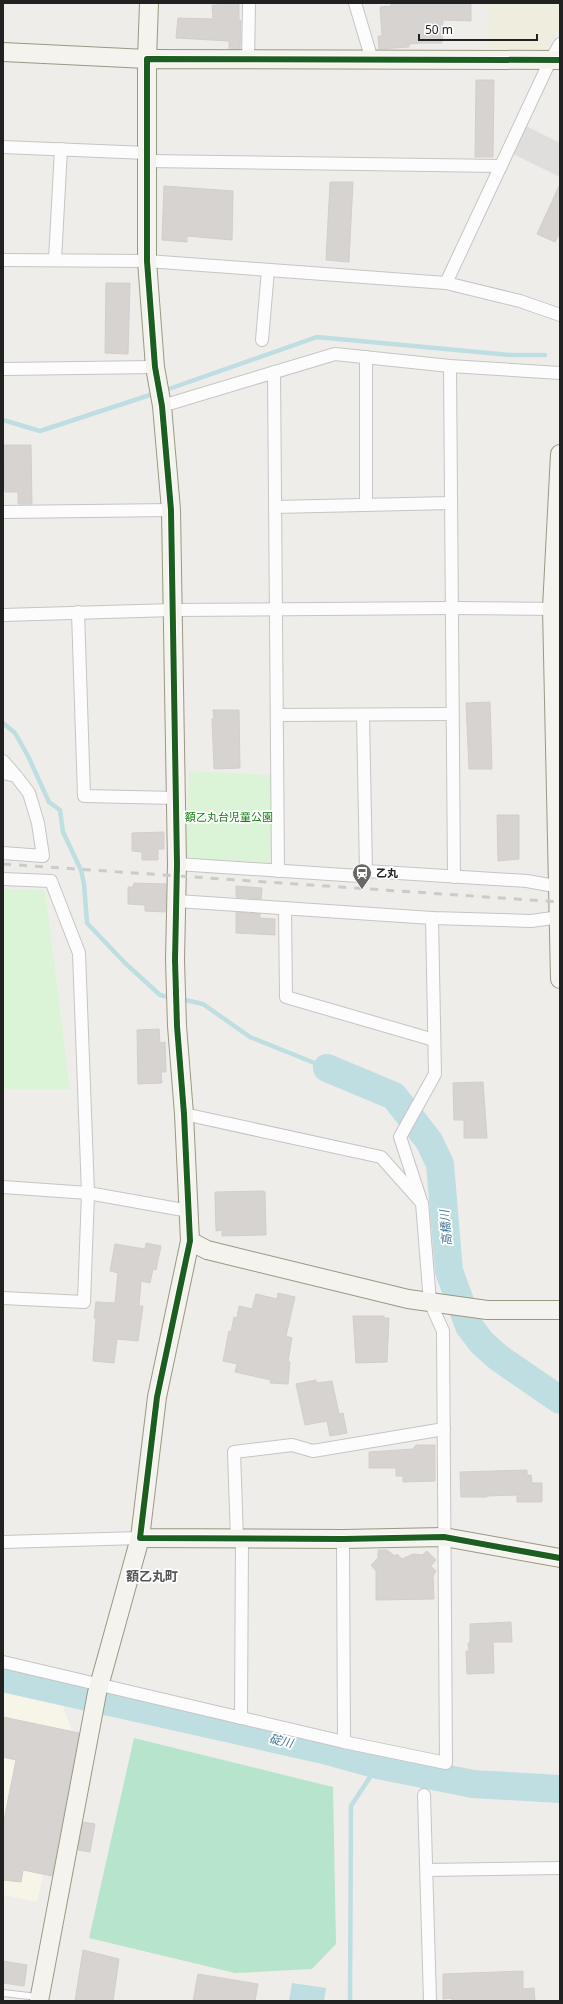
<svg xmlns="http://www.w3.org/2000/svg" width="563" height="2004" font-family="'Noto Sans','Noto Sans JP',sans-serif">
  <rect width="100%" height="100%" fill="#efedea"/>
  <polygon fill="#f7f5e7" points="3,1686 66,1700 64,1711 74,1734 37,1902 5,1895 3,1901"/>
  <polygon fill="#efeede" points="488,3 560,3 560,28 545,51 488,52"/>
  <g fill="#dbf4d7">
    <polygon points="189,771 272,775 270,865 185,859"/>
    <polygon points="3,889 45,890 70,1089 3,1089"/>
  </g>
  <polygon fill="#b7e5cb" points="134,1738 333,1787 336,1944 312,1969 235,1973 89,1938"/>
  <polygon fill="#dfdedd" points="526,126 560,143 560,177 513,154"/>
  <polygon fill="#bfdee1" points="292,1983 326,1988 324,2001 289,2001"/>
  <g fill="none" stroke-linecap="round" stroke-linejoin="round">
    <g stroke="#bfdee1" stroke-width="4.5">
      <polyline points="163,391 317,337 510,355 545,355"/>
      <polyline points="3,420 40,431 156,393"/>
      <polyline points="3,723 15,733 28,756 49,802 60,810 63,832 81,870 84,884 87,923 125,963 160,995 173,998"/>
      <polyline points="181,999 203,1004 250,1037 327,1068"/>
      <polyline points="350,2001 351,1806 378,1765"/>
    </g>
    <g stroke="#bfdee1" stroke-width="28">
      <polyline points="327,1068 394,1096 429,1141 440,1164 449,1271 469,1326 482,1343 499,1358 560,1400"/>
      <polyline points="3,1678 324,1750 378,1765 473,1784 560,1789"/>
    </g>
  </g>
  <g fill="#d6d3d1" stroke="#d2cecc">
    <polygon points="218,3 239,4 239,19 241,21 240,49 229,49 229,41 176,38 178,18 213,19 212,5 218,5"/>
    <polygon points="391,3 471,3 471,21 443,20 442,43 423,43 409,44 409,47 379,49 378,36 382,36 380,7 391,6"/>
    <polygon points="476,80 494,80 493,157 475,157"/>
    <polygon points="330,182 353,182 349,262 326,260"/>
    <polygon points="560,184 560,232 555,242 537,234"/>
    <polygon points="164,186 233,191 232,240 187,236 187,242 162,240"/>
    <polygon points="106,283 130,283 128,354 105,353"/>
    <polygon points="3,445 31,445 32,504 18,504 18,492 5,492"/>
    <polygon points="490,702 492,769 469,769 466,703"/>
    <polygon points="213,710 239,710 240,768 214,769 212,719 214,718"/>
    <polygon points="497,815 519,815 519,859 498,861"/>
    <polygon points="164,832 164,849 158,849 158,860 142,860 142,852 132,851 132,833"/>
    <polygon points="134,883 166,884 165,912 145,911 145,905 128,904 128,887 133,887"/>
    <polygon points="236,886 262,888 261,899 236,897"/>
    <polygon points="236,912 260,914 260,918 275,919 275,935 236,933"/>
    <polygon points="159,1029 160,1043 165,1042 166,1072 161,1072 162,1083 138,1084 137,1030"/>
    <polygon points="483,1082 487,1138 464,1138 464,1120 454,1120 453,1083"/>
    <polygon points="263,1191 265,1192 266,1235 222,1236 222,1230 216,1231 215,1192"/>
    <polygon points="146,1243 161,1246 156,1270 153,1269 150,1283 141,1281 139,1306 143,1306 138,1341 117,1339 114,1363 93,1361 96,1318 94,1318 96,1302 115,1303 118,1273 110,1271 115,1244 145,1249"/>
    <polygon points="278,1293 295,1297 286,1336 292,1338 288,1361 290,1362 288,1384 270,1383 271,1380 235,1372 237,1364 223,1361 229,1331 231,1332 234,1317 237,1318 239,1306 252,1309 256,1294 277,1299"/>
    <polygon points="353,1316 384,1316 384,1318 389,1318 387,1362 356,1363"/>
    <polygon points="316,1380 316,1383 332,1381 339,1414 343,1413 347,1433 330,1436 327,1421 305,1425 296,1384"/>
    <polygon points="416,1445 435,1445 435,1481 403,1482 403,1476 396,1476 396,1468 369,1468 369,1452 413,1449"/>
    <polygon points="527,1470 527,1475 531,1475 532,1483 542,1483 542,1502 517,1502 517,1495 487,1496 487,1497 461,1497 460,1472"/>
    <polygon points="378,1550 387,1550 395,1556 397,1554 402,1559 413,1554 422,1555 427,1551 436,1560 431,1566 436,1571 433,1576 434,1599 376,1600 376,1571 371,1565 378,1558"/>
    <polygon points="511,1622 512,1642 493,1642 494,1673 467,1674 466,1651 469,1651 468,1643 470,1643 470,1624"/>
    <polygon points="3,1717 79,1733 52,1876 23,1870 21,1882 3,1880 3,1825 16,1760 3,1757"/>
    <polygon points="83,1822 95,1824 90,1852 78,1850"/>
    <polygon points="83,1950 119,1959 113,2001 75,2001"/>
    <polygon points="3,1961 27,1965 24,1986 3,1983"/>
    <polygon points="523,1971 523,1989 534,1988 535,2001 452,2001 452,1998 443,1999 443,1974"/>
    <polygon points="198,1974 258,1984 255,2001 193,2001"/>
  </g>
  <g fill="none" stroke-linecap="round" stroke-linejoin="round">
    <g stroke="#c6c5c4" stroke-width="8">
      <polyline id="lane" points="3,1993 38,1997"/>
    </g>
    <g stroke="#c6c5c4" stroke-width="14">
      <g id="street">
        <polyline points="355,3 372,60"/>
        <polyline points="248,61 249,3"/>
        <polyline points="3,147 147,153"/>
        <polyline points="147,161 501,166"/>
        <polyline points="3,260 147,261 446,283 550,61 560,44"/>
        <polyline points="55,260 61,149"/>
        <polyline points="446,283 520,301 560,315"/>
        <polyline points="262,340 268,270"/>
        <polyline points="450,366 454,877"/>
        <polyline points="3,369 155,367"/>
        <polyline points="274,372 278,871"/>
        <polyline points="162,406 335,354 450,366 560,373"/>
        <polyline points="366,505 366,357"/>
        <polyline points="275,507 451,503"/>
        <polyline points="3,512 171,510"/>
        <polyline points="78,612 84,796 177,798"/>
        <polyline points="3,615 173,610 452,608 559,609"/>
        <polyline points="277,715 452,714"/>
        <polyline points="363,715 366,871"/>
        <polyline points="3,761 16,776"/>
        <polyline points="3,773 16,776 29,793 38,823 43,856 3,853"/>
        <polyline points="177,864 359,876 366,871 527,881 560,887"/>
        <polyline points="3,879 51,881 79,953 88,1193 189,1211"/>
        <polyline points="177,901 432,918 531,921 560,917"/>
        <polyline points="285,908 286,997 434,1040"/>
        <polyline points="3,1187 88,1193 84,1302 3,1298"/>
        <polyline points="420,1198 400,1137 435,1074 432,918"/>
        <polyline points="237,1539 234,1452 292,1445 313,1451 444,1429"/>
        <polyline points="343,1539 344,1742"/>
        <polyline points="3,1542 140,1538"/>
        <polyline points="3,1662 344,1742 446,1763 443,1331 430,1302 422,1203 381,1157 184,1114"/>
        <polyline points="241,1718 242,1539"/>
        <polyline points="424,1795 430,2001"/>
        <polyline points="427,1870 560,1868"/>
      </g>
    </g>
    <g stroke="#9a9882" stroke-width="20">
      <g id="secondary">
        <polyline points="3,52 147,59 149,3"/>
        <polyline points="560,60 147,59 147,261 155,367 162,406 171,510 177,864 175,960 177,1026 184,1114 190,1241 157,1397 140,1538 343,1539 444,1537 560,1558"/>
        <polyline points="560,454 552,608 560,979"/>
        <polyline points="190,1241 207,1250 408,1299 487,1310 560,1310"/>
        <polyline points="39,2001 97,1693 140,1538"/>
      </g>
    </g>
    <use href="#lane" stroke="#fdfcfc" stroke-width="6"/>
    <use href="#street" stroke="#fdfcfc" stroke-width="12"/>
    <use href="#secondary" stroke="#f4f3ed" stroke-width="18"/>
    <polyline stroke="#cbcbcb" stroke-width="3" stroke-dasharray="8 8" stroke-linecap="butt" points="3,864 560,902"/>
    <g stroke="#fff" stroke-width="8">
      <polyline id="cycleway" points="560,60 147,59 147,261 155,367 162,406 171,510 177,864 175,960 177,1026 184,1114 190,1241 157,1397 140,1538 343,1539 444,1537 560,1558"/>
    </g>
    <use href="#cycleway" stroke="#1b5e20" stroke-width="6"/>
  </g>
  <defs>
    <g id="station-pin" transform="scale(1)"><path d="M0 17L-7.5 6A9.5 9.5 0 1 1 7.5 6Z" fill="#696867" stroke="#fff"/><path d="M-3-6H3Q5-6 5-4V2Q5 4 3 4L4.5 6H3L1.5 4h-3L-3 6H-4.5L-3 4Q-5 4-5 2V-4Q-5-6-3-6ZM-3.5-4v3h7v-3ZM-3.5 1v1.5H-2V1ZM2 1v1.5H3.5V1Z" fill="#fff"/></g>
  </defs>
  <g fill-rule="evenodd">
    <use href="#station-pin" x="362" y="873"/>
  </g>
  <g text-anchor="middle" stroke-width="3.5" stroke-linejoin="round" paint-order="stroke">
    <g font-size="11" fill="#13800e" stroke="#fff">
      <text x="229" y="821">額乙丸台児童公園</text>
    </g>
    <g font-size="11" font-weight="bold" fill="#212121" stroke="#fff" text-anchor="start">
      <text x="376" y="877">乙丸</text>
    </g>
    <g font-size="12" font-style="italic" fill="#457998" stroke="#fff">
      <text transform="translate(446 1228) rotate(-95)" y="4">高橋川</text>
      <text transform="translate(281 1741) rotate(13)" y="4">碇川</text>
    </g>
    <g font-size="13" font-weight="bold" fill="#545454" stroke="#fff">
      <text x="152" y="1581">額乙丸町</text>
    </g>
  </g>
  <rect width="563" height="2004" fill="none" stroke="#212121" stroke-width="8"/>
  <path d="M419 34v6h118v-6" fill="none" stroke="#212121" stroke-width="2"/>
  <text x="425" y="34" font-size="12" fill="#212121" stroke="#ffffff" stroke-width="3" paint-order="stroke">50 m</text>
</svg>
